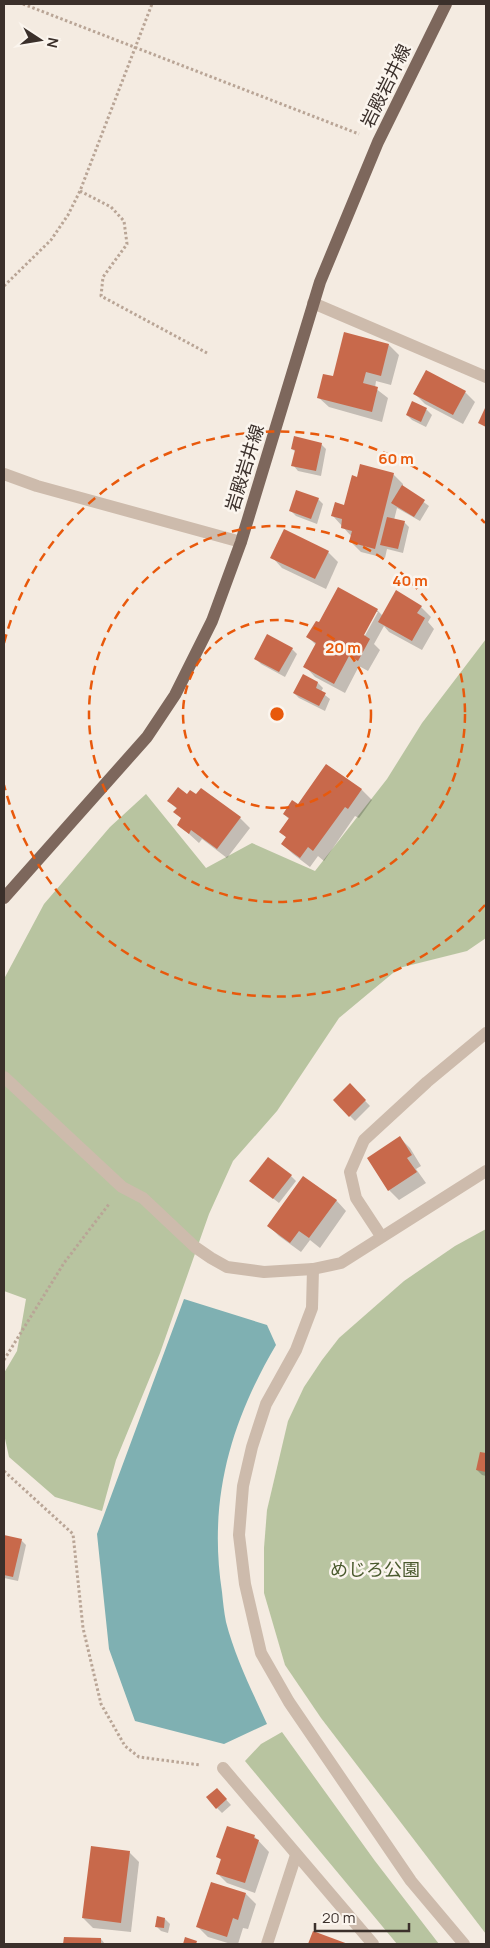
<svg xmlns="http://www.w3.org/2000/svg" width="490" height="1948" font-family="Manrope,'Noto Sans JP',sans-serif">
  <rect width="100%" height="100%" fill="#f4ebe1"/>
  <g fill="#b8c4a0">
    <polygon points="486,639 486,938 467,951 399,968 339,1018 277,1111 233,1161 209,1214 160,1353 116,1460 102,1511 55,1497 9,1457 4,1434 4,1373 17,1351 26,1299 4,1291 4,979 44,904 110,827 146,794 206,868 252,843 315,871 387,779 422,723"/>
    <polygon points="486,1229 486,1934 321,1718 285,1665 264,1593 264,1548 267,1510 288,1421 304,1387 322,1360 339,1338 404,1281 455,1246"/>
    <polygon points="282,1732 375,1861 439,1944 397,1944 245,1761 261,1744"/>
  </g>
  <path fill="#7fb0b2" d="M 184,1299 L 267,1325 L 276,1345 C 230,1423 208,1501 222,1592 C 223,1602 224,1612 226,1622 C 235,1657 252,1691 267,1724 L 224,1744 L 135,1721 L 109,1649 L 97,1534 Z"/>
  <g fill="#0003" fill-rule="evenodd">
    <polygon points="389,345 399,355 391,385 376,381 375,388 388,398 382,422 329,407 318,397 334,378"/>
    <polygon points="465,392 475,402 463,424 425,404 415,394"/>
    <polygon points="413,403 427,410 432,415 426,427 412,420 407,415"/>
    <polygon points="321,444 326,449 321,476 298,471 293,465 296,452 292,449"/>
    <polygon points="393,474 403,484 403,487 429,506 420,521 397,508 394,520 404,522 409,527 403,553 387,549 385,558 361,552 351,542 352,537 333,516 345,506 358,478"/>
    <polygon points="318,499 323,504 317,524 296,516 291,511"/>
    <polygon points="328,552 338,562 326,589 282,568 272,557"/>
    <path d="M 421,607 L 431,617 L 428,622 L 434,629 L 422,650 L 389,632 L 384,626 L 374,644 L 380,650 L 368,671 L 359,666 L 345,693 L 315,677 L 305,666 L 316,645 L 308,637 L 319,624 L 377,610 L 383,616 ZM 375,612 L 378,612 L 362,641 L 360,640 Z"/>
    <polygon points="292,649 297,654 285,677 261,664 256,659"/>
    <polygon points="303,676 318,683 323,688 321,692 330,699 325,711 299,698 294,693"/>
    <polygon points="327,765 362,790 372,800 359,818 355,816 324,861 318,856 310,867 293,854 282,844 287,838 280,831 289,819 284,814 298,805"/>
    <polygon points="187,796 240,818 250,828 227,858 202,839 199,843 178,824 182,819 177,809 169,801"/>
    <polygon points="350,1085 370,1106 355,1121 334,1100"/>
    <polygon points="400,1138 410,1148 421,1166 416,1169 426,1183 399,1200 389,1190"/>
    <polygon points="291,1176 296,1181 279,1203 251,1181"/>
    <polygon points="336,1200 346,1211 320,1248 310,1240 301,1252 279,1236 269,1226"/>
    <polygon points="481,1453 486,1454 486,1476 482,1475 477,1470"/>
    <polygon points="4,1536 21,1540 26,1545 18,1581 4,1578"/>
    <polygon points="222,1795 231,1805 222,1813 217,1808"/>
    <polygon points="254,1836 269,1852 255,1893 227,1883 217,1873 222,1861 218,1857"/>
    <polygon points="129,1852 139,1862 131,1932 93,1928 83,1918"/>
    <polygon points="246,1894 256,1904 248,1929 243,1928 238,1944 231,1944 208,1937 198,1927"/>
    <polygon points="165,1919 170,1924 168,1933 161,1931 156,1926"/>
    <polygon points="65,1938 101,1939 105,1944 64,1944"/>
  </g>
  <g fill="#c8694b">
    <polygon points="344,332 389,344 381,376 366,372 363,383 378,387 372,412 317,398 323,374 333,376"/>
    <polygon points="426,370 466,391 453,415 413,394"/>
    <polygon points="412,401 427,408 421,422 406,415"/>
    <polygon points="486,406 486,427 478,423"/>
    <polygon points="294,436 322,443 316,471 291,466 295,450 291,449"/>
    <polygon points="360,464 394,473 375,549 349,542 352,531 341,528 342,519 331,516 335,502 344,505 352,475 357,477"/>
    <polygon points="402,485 425,500 414,517 391,503"/>
    <polygon points="296,490 319,498 311,519 289,511"/>
    <polygon points="387,517 405,521 398,549 380,545"/>
    <polygon points="284,529 329,551 315,579 270,558"/>
    <polygon points="338,587 378,609 364,635 370,639 358,661 349,656 334,684 303,667 316,643 306,637 316,621 319,622"/>
    <polygon points="396,590 422,606 417,613 425,618 412,641 378,622"/>
    <polygon points="267,634 293,648 279,672 254,659"/>
    <polygon points="303,674 318,682 316,688 326,693 319,706 293,693"/>
    <polygon points="326,764 362,789 348,809 345,807 313,851 308,847 300,858 281,844 286,837 279,832 289,818 283,814 292,800 298,804"/>
    <polygon points="178,787 187,794 190,790 196,794 201,788 241,817 217,849 191,830 189,834 177,825 181,818 173,812 177,808 167,801"/>
    <polygon points="350,1083 366,1100 349,1117 333,1100"/>
    <polygon points="400,1136 412,1155 407,1158 417,1172 388,1191 367,1158"/>
    <polygon points="268,1157 292,1175 273,1199 249,1181"/>
    <polygon points="303,1176 337,1200 309,1238 299,1231 290,1243 267,1226"/>
    <polygon points="480,1452 486,1453 486,1472 476,1470"/>
    <polygon points="4,1535 22,1539 13,1577 4,1575"/>
    <polygon points="217,1788 227,1799 216,1809 206,1797"/>
    <polygon points="227,1826 255,1835 254,1838 259,1840 245,1883 216,1874 221,1859 216,1857"/>
    <polygon points="91,1846 130,1851 121,1923 82,1918"/>
    <polygon points="211,1882 246,1893 238,1920 233,1918 227,1937 196,1927"/>
    <polygon points="157,1916 165,1918 164,1928 155,1927"/>
    <polygon points="313,1931 348,1944 308,1944"/>
    <polygon points="64,1937 101,1938 101,1944 63,1944"/>
    <polygon points="185,1937 197,1941 196,1944 183,1944"/>
  </g>
  <g fill="none" stroke-linecap="round" stroke-linejoin="round">
    <g stroke="#b9a596" stroke-width="3" stroke-dasharray="2.5 2.5" stroke-linecap="butt">
      <polyline points="23,4 359,134"/>
      <polyline points="80,191 111,207 124,221 127,244 103,277 101,296 207,353"/>
      <polyline points="4,286 51,240 68,215 80,191 152,4"/>
      <polyline points="4,1360 64,1263 109,1204"/>
      <polyline points="4,1471 73,1534 83,1628 101,1704 125,1746 139,1757 200,1765"/>
    </g>
    <g stroke="#cdbbac" stroke-width="12">
      <polyline points="313,303 486,377"/>
      <polyline points="4,474 37,486 241,542"/>
      <polyline points="4,1077 122,1187 143,1198 195,1247 211,1258 227,1267 264,1272 313,1269 341,1263 486,1171"/>
      <polyline points="381,1236 356,1198 350,1172 364,1140 427,1082 486,1033"/>
      <polyline points="313,1269 312,1308 296,1350 266,1404 252,1447 243,1486 239,1535 245,1584 261,1653 289,1702 411,1881 464,1944"/>
      <polyline points="223,1768 373,1944"/>
      <polyline points="267,1944 296,1855"/>
    </g>
    <polyline stroke="#7d675c" stroke-width="12" points="4,898 147,737 175,695 212,621 241,542 320,282 378,142 446,4"/>
  </g>
  <g fill="none" stroke="#e8590c" stroke-width="2.5" stroke-dasharray="9 6">
    <circle cx="277" cy="714" r="94"/>
    <circle cx="277" cy="714" r="188"/>
    <path d="M485 905A282 282 0 0 1 4 785M4 643A282 282 0 0 1 485 523"/>
  </g>
  <g text-anchor="middle" stroke-width="5" stroke-linejoin="round" paint-order="stroke">
    <g font-size="18" fill="#3b302b" stroke="#fbf5ee">
      <text transform="translate(386 86) rotate(-64)" y="6">岩殿岩井線</text>
      <text transform="translate(245 468) rotate(-73)" y="6">岩殿岩井線</text>
    </g>
    <g font-size="18" fill="#4a5a2e" stroke="#fbf5ee">
      <text x="375" y="1576">めじろ公園</text>
    </g>
  </g>
  <circle cx="277" cy="714" r="8" fill="#e8590c" stroke="#fbf5ee" stroke-width="2.5"/>
  <g font-size="15" text-anchor="middle" font-weight="bold" fill="#e8590c" stroke="#fbf5ee" stroke-width="5" stroke-linejoin="round" paint-order="stroke">
    <text x="396" y="464">60 m</text>
    <text x="410" y="586">40 m</text>
    <text x="343" y="653">20 m</text>
  </g>
  <rect width="490" height="1948" fill="none" stroke="#3b302b" stroke-width="10"/>
  <g transform="translate(40 40) rotate(102)" stroke="#fbf5ee" stroke-width="4" paint-order="stroke">
  <path d="M0-4L9 19L0 12L-9 19Z" fill="#3b302b"/>
  <text y="-8" font-size="14" font-weight="bold" text-anchor="middle" fill="#3b302b">N</text>
  </g>
  <path d="M315 1923v8h94v-8" fill="none" stroke="#3b302b" stroke-width="2.5"/>
  <text x="322" y="1923" font-size="15" fill="#3b302b" stroke="#fbf5ee" stroke-width="4" paint-order="stroke">20 m</text>
</svg>
